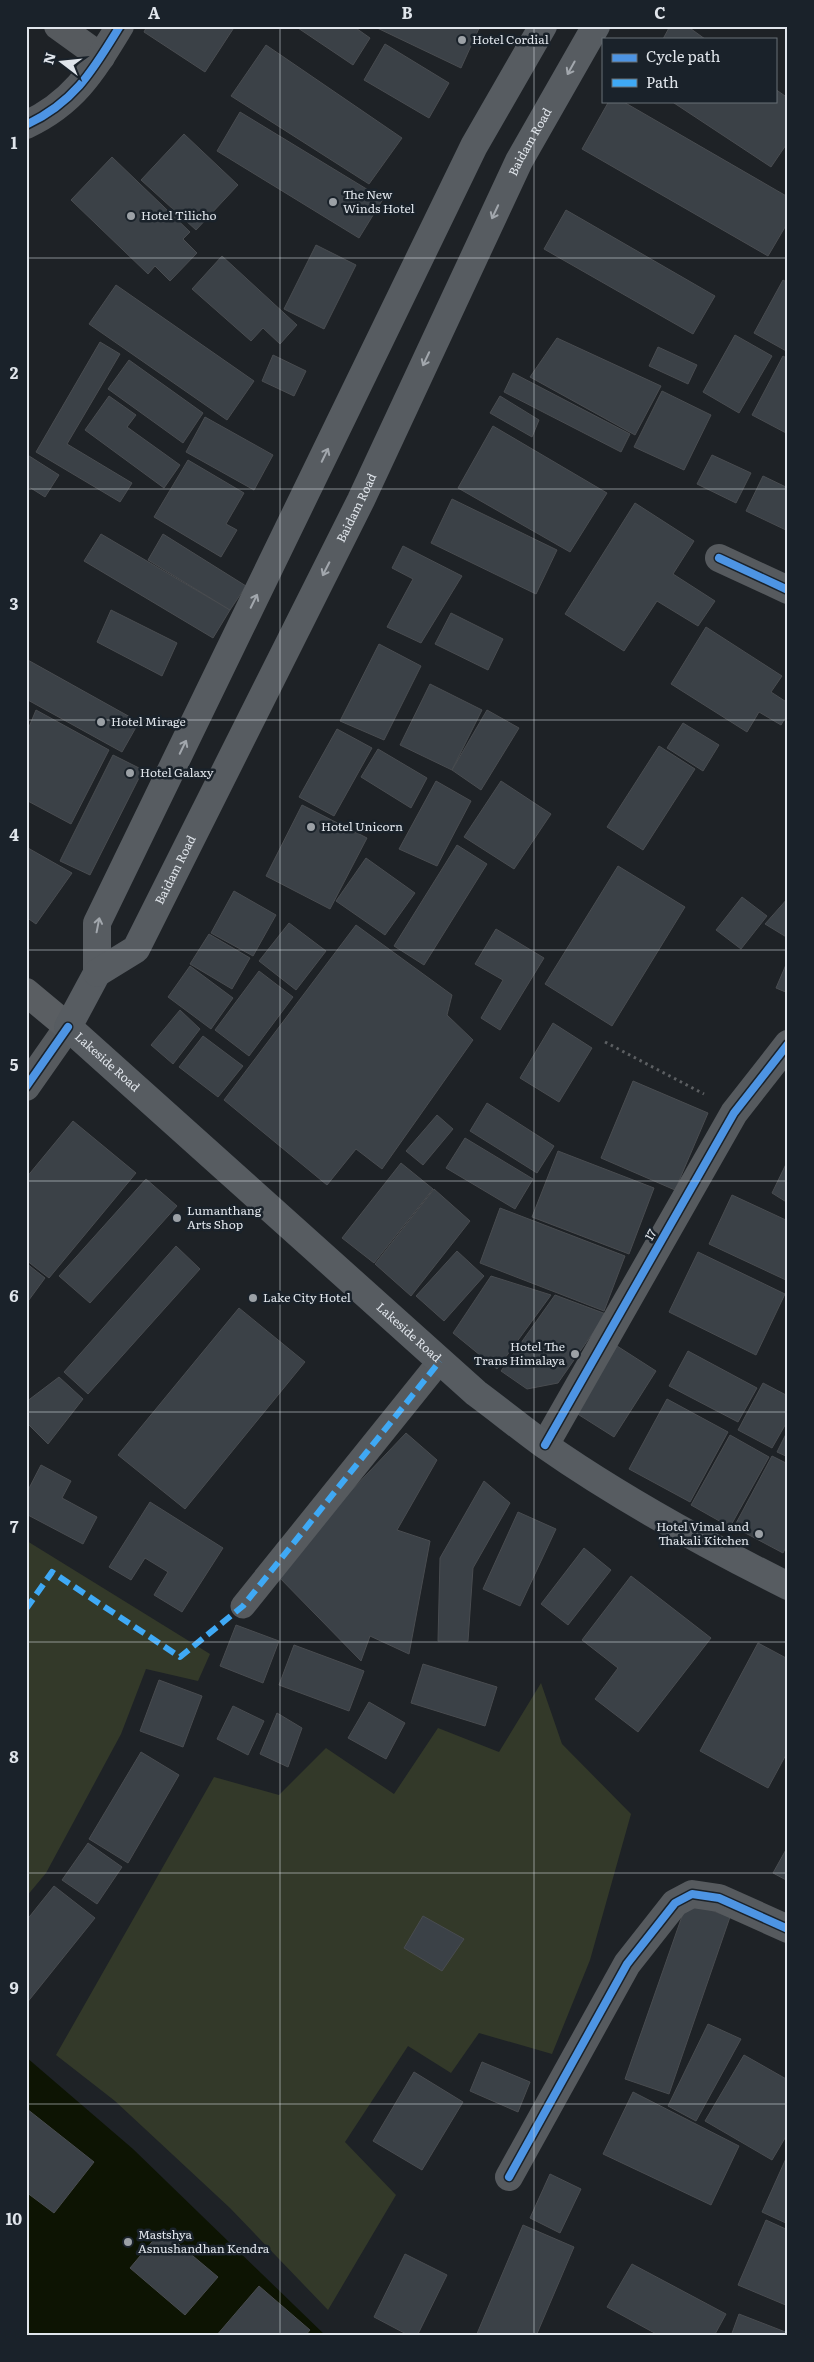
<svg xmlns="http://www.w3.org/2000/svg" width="814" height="2362" font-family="Literata,serif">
  <rect width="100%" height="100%" fill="#1e2226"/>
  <g fill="#333929">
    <polygon points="27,1541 210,1654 198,1681 146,1669 121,1734 46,1873 26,1897"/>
    <polygon points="541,1683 562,1744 631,1814 590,1960 552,2054 479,2033 451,2073 408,2046 345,2142 396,2195 328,2310 230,2208 115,2101 56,2055 214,1777 279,1795 326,1748 394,1794 438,1728 499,1752"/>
  </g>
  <polygon fill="#0d1403" points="26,2057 133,2149 326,2336 26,2336"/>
  <g fill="#3b4147" stroke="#494c50">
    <polygon points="147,26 235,26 205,72 144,32"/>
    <polygon points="295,26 353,26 370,38 353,65"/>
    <polygon points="373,26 480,26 461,68"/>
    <polygon points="670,26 687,26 705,39 663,39"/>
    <polygon points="385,44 449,83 429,118 364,80"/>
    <polygon points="266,45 402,138 369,184 231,96"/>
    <polygon points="775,89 788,98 788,142 771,167 671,101 775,101"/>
    <polygon points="609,101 622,101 788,197 788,222 768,256 582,149"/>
    <polygon points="240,112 383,199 359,238 217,151"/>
    <polygon points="184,134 238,185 196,230 141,180"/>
    <polygon points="112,157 190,232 183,239 197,253 170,281 155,266 148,274 71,200"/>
    <polygon points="566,210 715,296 693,334 544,249"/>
    <polygon points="316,245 356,265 324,329 284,309"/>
    <polygon points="222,256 297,325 280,344 263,328 251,341 192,289"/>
    <polygon points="783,280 788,283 788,352 754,333"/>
    <polygon points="116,285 254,381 227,420 89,324"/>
    <polygon points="735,335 772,356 739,413 703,392"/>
    <polygon points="557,338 661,386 635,435 530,377"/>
    <polygon points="100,342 120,354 67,444 132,483 120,502 36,452"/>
    <polygon points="658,347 697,365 688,384 649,366"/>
    <polygon points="273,355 306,371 294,396 262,381"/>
    <polygon points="783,356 788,359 788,434 752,415"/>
    <polygon points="129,360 203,413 183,443 108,389"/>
    <polygon points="513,373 630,434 621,452 504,392"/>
    <polygon points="662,391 711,415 684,470 634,447"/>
    <polygon points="109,396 136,415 127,427 180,465 164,488 85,430"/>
    <polygon points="500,396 539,420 532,437 490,413"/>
    <polygon points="205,417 273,455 254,490 186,452"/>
    <polygon points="493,426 607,493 570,552 458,488"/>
    <polygon points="26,454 59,475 45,497 26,485"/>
    <polygon points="712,455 751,473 736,503 697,484"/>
    <polygon points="188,460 244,493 226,524 237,530 221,557 154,517"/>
    <polygon points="763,476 788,488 788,531 746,511"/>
    <polygon points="452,499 557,550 536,594 431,543"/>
    <polygon points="635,503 694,541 673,574 715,601 698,626 657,601 624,651 565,614"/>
    <polygon points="101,534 230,610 213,638 84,561"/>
    <polygon points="163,534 246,586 230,610 148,560"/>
    <polygon points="403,546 462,576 421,643 387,627 413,579 392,568"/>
    <polygon points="111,610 177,643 162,676 97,642"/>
    <polygon points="451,613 503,639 488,670 435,644"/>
    <polygon points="706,627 782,676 771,692 788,703 788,713 781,725 759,712 747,732 671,684"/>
    <polygon points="379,644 421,666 384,740 340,721"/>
    <polygon points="26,659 139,722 122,752 26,699"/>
    <polygon points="430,684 482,710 452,770 400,745"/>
    <polygon points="36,710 109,750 71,824 26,800 26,734"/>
    <polygon points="487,710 519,728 481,790 452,770"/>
    <polygon points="683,723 719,745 703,771 667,748"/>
    <polygon points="337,729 372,748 334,816 299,797"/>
    <polygon points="659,746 695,769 643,850 607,827"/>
    <polygon points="378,749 427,778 411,808 361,777"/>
    <polygon points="113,755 143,770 90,875 60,861"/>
    <polygon points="436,781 471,801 437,866 399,849"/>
    <polygon points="501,781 551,814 514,869 464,837"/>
    <polygon points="302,805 367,838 330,909 266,876"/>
    <polygon points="457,845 487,864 424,965 394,946"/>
    <polygon points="28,848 72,873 36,924 26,917"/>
    <polygon points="366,858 415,893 385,935 336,901"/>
    <polygon points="618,866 685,907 612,1026 545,984"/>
    <polygon points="234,891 276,915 253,956 211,933"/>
    <polygon points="742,897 767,916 741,949 716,930"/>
    <polygon points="788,898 788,938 765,924"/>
    <polygon points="289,923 326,951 296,990 259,961"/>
    <polygon points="356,925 452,995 447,1015 473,1040 382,1169 356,1149 327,1185 224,1100"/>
    <polygon points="496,929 544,958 500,1030 481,1018 503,980 475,964"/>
    <polygon points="209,934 250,958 232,989 190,964"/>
    <polygon points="788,960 788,993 776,988"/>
    <polygon points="190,966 233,998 211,1029 168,997"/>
    <polygon points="259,971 293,997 249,1056 215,1030"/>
    <polygon points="180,1010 200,1029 173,1064 151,1045"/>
    <polygon points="553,1023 592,1048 559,1102 520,1078"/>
    <polygon points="203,1036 243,1066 218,1097 179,1067"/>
    <polygon points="633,1081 708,1113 675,1190 601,1158"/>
    <polygon points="487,1103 554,1146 537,1173 470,1131"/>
    <polygon points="437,1115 453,1129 423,1165 406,1151"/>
    <polygon points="73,1121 136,1173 49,1278 26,1260 26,1178"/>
    <polygon points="465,1138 533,1179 515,1209 446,1168"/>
    <polygon points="558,1151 654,1188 629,1254 532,1217"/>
    <polygon points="788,1160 788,1203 772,1193"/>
    <polygon points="401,1163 433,1189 374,1263 342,1238"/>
    <polygon points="146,1179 177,1206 90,1303 59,1276"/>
    <polygon points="434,1189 470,1221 411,1296 375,1264"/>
    <polygon points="732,1195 788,1221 788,1281 709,1244"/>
    <polygon points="500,1208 625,1256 604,1311 480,1263"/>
    <polygon points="176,1246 200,1269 88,1394 64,1372"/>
    <polygon points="457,1251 484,1276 444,1321 416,1296"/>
    <polygon points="698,1252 785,1294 756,1355 669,1312"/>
    <polygon points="26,1263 45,1278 26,1304"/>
    <polygon points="491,1276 551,1295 497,1369 453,1333"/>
    <polygon points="555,1295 606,1314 558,1383 527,1389 501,1371"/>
    <polygon points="239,1308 305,1362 185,1509 118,1455"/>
    <polygon points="617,1346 656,1371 614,1437 576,1413"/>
    <polygon points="688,1351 757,1388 738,1422 669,1386"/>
    <polygon points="59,1377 83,1399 48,1444 26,1422 26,1402"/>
    <polygon points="763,1383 788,1396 788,1420 772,1448 738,1430"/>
    <polygon points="667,1399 728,1432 690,1502 629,1469"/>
    <polygon points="788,1430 788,1457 777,1452"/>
    <polygon points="406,1433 437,1460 397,1530 430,1541 409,1654 370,1636 361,1661 274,1572"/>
    <polygon points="730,1435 769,1457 730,1527 691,1505"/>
    <polygon points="772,1456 788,1464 788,1543 783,1553 734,1527"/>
    <polygon points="41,1465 71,1481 62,1498 97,1517 83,1544 26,1514 26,1494"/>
    <polygon points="484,1481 510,1503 473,1568 468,1641 438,1641 440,1558"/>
    <polygon points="150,1502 223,1548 182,1612 154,1595 168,1572 145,1558 131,1580 109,1567"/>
    <polygon points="518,1512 556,1529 520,1606 483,1589"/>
    <polygon points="584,1548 611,1570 568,1625 541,1604"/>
    <polygon points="631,1576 711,1638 638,1732 595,1699 618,1668 582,1640"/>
    <polygon points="236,1625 279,1641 263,1683 220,1666"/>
    <polygon points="758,1643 788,1659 788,1751 768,1788 700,1751"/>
    <polygon points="294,1645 364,1671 349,1711 279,1685"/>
    <polygon points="423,1664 497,1687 485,1726 411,1703"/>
    <polygon points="159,1680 202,1696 183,1747 140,1731"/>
    <polygon points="369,1702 405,1723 386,1759 348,1738"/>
    <polygon points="233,1706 264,1721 248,1755 217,1739"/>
    <polygon points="277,1713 302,1728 288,1767 260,1754"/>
    <polygon points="141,1752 179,1775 128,1863 89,1839"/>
    <polygon points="88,1843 122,1867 97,1904 62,1880"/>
    <polygon points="788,1846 788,1881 773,1873"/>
    <polygon points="54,1886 95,1918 26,2004 26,1921"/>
    <polygon points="687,1902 730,1917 669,2094 625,2079"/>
    <polygon points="423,1916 464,1939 442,1971 404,1948"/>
    <polygon points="708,2024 741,2039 696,2121 668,2106"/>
    <polygon points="744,2055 788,2080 788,2133 772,2160 705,2121"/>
    <polygon points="482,2062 530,2082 518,2112 470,2091"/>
    <polygon points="414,2072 463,2102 422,2170 373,2141"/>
    <polygon points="633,2092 739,2146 711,2205 603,2154"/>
    <polygon points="27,2109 94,2162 54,2213 26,2192"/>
    <polygon points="788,2154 788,2224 762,2212"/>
    <polygon points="550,2174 581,2189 560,2233 530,2218"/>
    <polygon points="766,2220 788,2230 788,2306 738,2285"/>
    <polygon points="523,2225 574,2247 536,2336 476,2336"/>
    <polygon points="162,2230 218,2277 185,2315 130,2268"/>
    <polygon points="405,2254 447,2275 417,2336 410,2336 374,2317"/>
    <polygon points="632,2264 726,2314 714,2336 660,2336 607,2307"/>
    <polygon points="259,2286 310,2330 305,2336 216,2336"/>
    <polygon points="739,2314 788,2333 788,2336 731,2336"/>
  </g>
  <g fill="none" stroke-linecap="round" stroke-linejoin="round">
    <polyline stroke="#5c5f62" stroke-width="3" stroke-dasharray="2.5 4" stroke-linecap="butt" points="605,1042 704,1094"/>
    <polyline stroke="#565a5e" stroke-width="25" points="243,1606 440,1361"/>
    <g stroke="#565a5e" stroke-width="28">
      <polyline points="58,26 101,57"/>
      <path d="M 26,125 C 75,102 93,70 120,26"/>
      <polyline points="719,558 788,590"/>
      <polyline points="26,1087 68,1027"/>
      <polyline points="545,1445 734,1113 788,1044"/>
      <polyline points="509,2177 627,1964 675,1903 692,1894 719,1898 788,1929"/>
    </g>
    <polyline stroke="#5a5e62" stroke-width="28" points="26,992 68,1027"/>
    <g stroke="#575c61" stroke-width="28">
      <path id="s1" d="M 543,26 L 474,146 L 97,923 L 97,973 L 68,1027 L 476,1393 C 499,1410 521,1428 543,1444 C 620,1498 704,1544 788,1586"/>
      <path id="s2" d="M 97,973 L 136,949 L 361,500 L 519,161 L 596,26"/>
    </g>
    <polyline stroke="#3fa9f5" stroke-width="6" stroke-dasharray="12 6" stroke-linecap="butt" points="26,1609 52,1572 180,1657 243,1606 440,1361"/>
    <g stroke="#1a222a" stroke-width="11">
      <g id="cycleway">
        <path d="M 26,125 C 75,102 93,70 120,26"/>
        <polyline points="719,558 788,590"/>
        <polyline points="26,1087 68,1027"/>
        <polyline points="545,1445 734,1113 788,1044"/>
        <polyline points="509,2177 627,1964 675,1903 692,1894 719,1898 788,1929"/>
      </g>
    </g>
    <use href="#cycleway" stroke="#4d94e3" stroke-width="8"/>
  </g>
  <defs><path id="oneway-shaft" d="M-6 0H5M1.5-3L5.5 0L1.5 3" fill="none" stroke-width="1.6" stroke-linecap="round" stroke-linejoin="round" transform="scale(1.25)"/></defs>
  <g stroke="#a2a7ad">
    <use href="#oneway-shaft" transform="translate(571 68) rotate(119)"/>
    <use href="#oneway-shaft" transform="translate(495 212) rotate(115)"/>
    <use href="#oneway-shaft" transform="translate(426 359) rotate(115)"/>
    <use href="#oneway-shaft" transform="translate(325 455) rotate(-64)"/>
    <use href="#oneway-shaft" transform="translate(326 569) rotate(117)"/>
    <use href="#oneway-shaft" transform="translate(254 601) rotate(-64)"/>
    <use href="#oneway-shaft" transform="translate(183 747) rotate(-64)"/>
    <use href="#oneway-shaft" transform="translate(98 925) rotate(-79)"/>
  </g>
  <path fill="none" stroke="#e0e5eb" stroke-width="1" stroke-opacity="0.55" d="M 280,26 L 280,2336M 534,26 L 534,2336M 26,258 L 788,258M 26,489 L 788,489M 26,720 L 788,720M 26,950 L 788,950M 26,1181 L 788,1181M 26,1412 L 788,1412M 26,1642 L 788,1642M 26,1873 L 788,1873M 26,2104 L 788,2104"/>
  <g fill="#9ca1a6" stroke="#1a222a" stroke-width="2">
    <circle cx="462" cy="40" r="5"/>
    <circle cx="333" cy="202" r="5"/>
    <circle cx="131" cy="216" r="5"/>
    <circle cx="101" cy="722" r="5"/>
    <circle cx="130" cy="773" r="5"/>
    <circle cx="311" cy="827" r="5"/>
    <circle cx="177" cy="1218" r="5"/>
    <circle cx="253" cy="1298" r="5"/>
    <circle cx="575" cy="1354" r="5"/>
    <circle cx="759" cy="1534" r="5"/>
    <circle cx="128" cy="2242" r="5"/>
  </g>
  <g text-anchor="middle" stroke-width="5" stroke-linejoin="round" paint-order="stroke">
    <g font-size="12" fill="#e0e5eb" stroke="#1a222a" text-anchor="start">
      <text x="472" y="44">Hotel Cordial</text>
      <text x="343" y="199">The New<tspan x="343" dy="14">Winds Hotel</tspan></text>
      <text x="141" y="220">Hotel Tilicho</text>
      <text x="111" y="726">Hotel Mirage</text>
      <text x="140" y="777">Hotel Galaxy</text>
      <text x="321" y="831">Hotel Unicorn</text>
      <text x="187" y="1215">Lumanthang<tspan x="187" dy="14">Arts Shop</tspan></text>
      <text x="263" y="1302">Lake City Hotel</text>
      <text x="565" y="1351" text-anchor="end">Hotel The<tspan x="565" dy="14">Trans Himalaya</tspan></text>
      <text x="749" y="1531" text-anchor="end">Hotel Vimal and<tspan x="749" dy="14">Thakali Kitchen</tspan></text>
      <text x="138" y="2239">Mastshya<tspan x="138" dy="14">Asnushandhan Kendra</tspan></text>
    </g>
    <g font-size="12" fill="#e0e5eb" stroke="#1a222a">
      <text dy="4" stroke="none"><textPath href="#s2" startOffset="944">Baidam Road</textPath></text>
      <text dy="4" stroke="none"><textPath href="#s2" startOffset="539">Baidam Road</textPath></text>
      <text dy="4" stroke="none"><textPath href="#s2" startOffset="134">Baidam Road</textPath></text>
      <text dy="4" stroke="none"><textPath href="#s1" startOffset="1166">Lakeside Road</textPath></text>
      <text transform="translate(651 1235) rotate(-60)" y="4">17</text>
      <text dy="4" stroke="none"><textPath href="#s1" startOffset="1571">Lakeside Road</textPath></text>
    </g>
  </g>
  <rect width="814" height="2362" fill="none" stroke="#1a222a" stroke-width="55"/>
  <rect x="602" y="38" width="175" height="65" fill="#1a222a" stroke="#697077"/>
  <rect x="612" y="54" width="25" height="8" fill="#4d94e3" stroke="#697077"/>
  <text x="646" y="62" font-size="15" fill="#e0e5eb">Cycle path</text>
  <rect x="612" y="79" width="25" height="8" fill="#3fa9f5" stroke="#697077"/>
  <text x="646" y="88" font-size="15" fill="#e0e5eb">Path</text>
  <g transform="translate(62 62) rotate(286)" stroke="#1a222a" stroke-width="4" paint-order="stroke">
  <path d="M0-4L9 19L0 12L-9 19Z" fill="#e0e5eb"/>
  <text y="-8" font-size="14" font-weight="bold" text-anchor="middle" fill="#e0e5eb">N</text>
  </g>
  <rect x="28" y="28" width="758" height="2306" fill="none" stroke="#e0e5eb" stroke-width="2"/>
  <g font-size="16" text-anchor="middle" font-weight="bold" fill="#e0e5eb">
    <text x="154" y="19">A</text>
    <text x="407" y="19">B</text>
    <text x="660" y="19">C</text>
    <text x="14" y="149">1</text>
    <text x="14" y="379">2</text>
    <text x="14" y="610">3</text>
    <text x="14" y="841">4</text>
    <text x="14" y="1071">5</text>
    <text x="14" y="1302">6</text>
    <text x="14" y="1533">7</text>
    <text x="14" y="1763">8</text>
    <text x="14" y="1994">9</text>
    <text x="14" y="2225">10</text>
  </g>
</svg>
